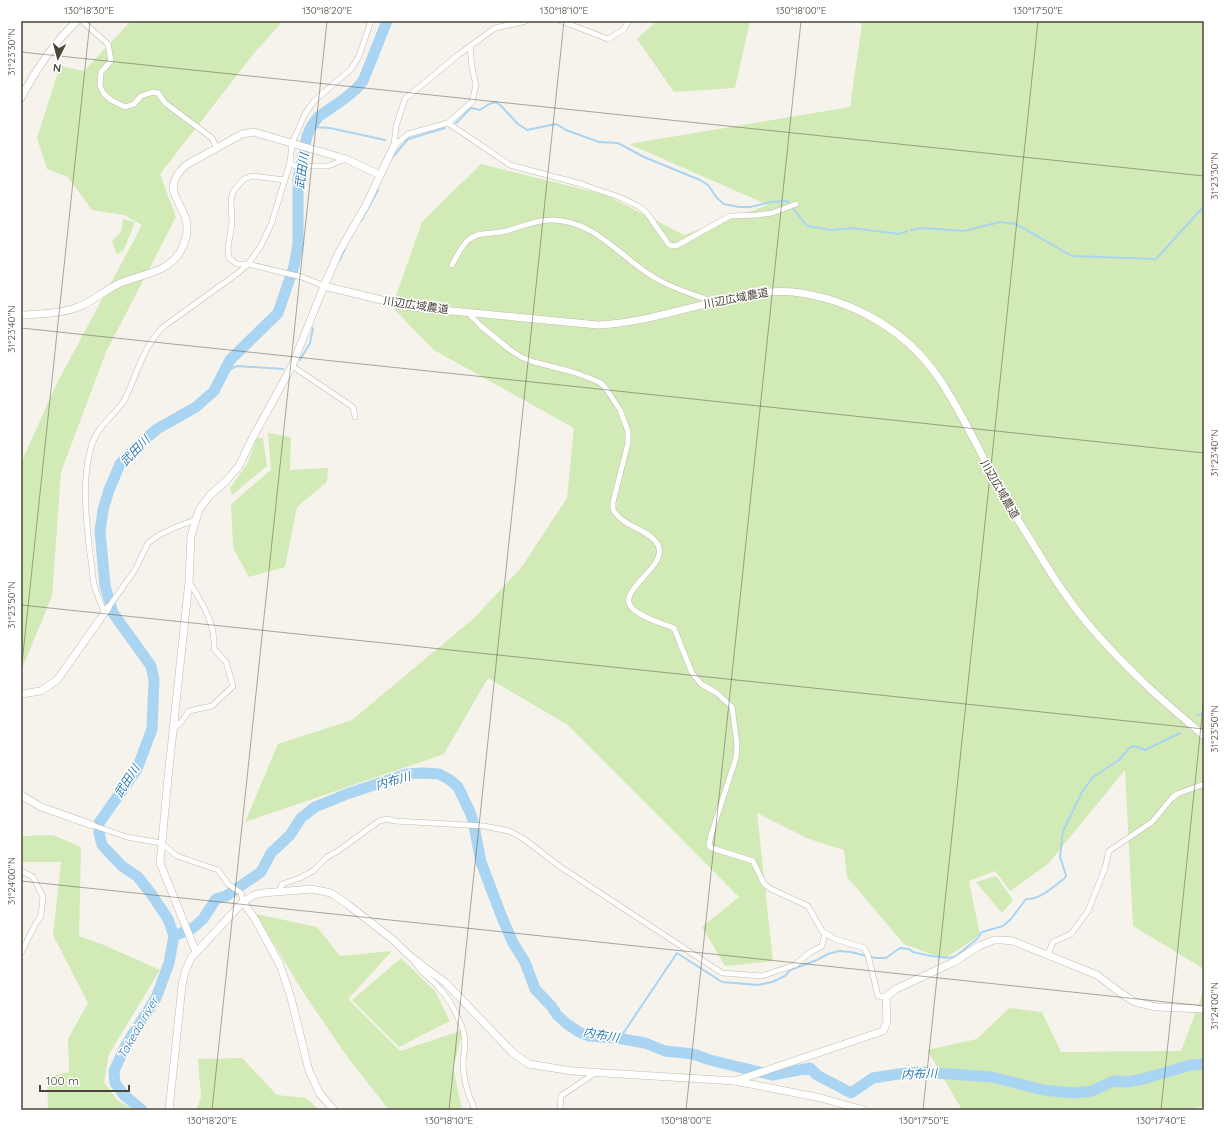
<svg xmlns="http://www.w3.org/2000/svg" width="1225" height="1131" font-family="Quicksand,'Noto Sans JP',sans-serif">
  <rect width="100%" height="100%" fill="#f6f3ec"/>
  <g fill="#d2eab5">
    <polygon points="131,21 283,21 255,52 160,174 176,217 106,352 61,472 52,596 21,671 21,463 57,383 142,225 124,215 92,210 68,177 47,169 37,138 60,66 84,71"/>
    <polygon points="657,21 750,21 735,88 674,92 637,39"/>
    <polygon points="858,21 1204,21 1204,969 1133,926 1125,770 1048,864 1010,891 995,871 969,881 980,935 944,959 904,944 847,877 844,850 809,839 757,813 773,961 725,966 702,927 739,897 568,725 488,678 444,754 245,822 278,744 352,720 473,619 521,568 567,498 574,428 434,350 392,307 422,222 481,164 606,195 684,235 768,205 629,144 850,107 862,24"/>
    <polygon points="123,219 135,222 124,249 117,255 112,241 121,232"/>
    <polygon points="268,433 291,437 290,470 328,468 327,482 297,507 285,567 249,577 233,548 231,504 271,470"/>
    <polygon points="257,438 263,438 267,466 232,495 230,488 247,464"/>
    <polygon points="53,835 81,847 79,936 104,945 160,970 109,1054 104,1082 117,1100 134,1110 48,1110 47,1077 69,1072 68,1039 88,1003 53,935 61,862 21,862 21,836"/>
    <polygon points="996,876 1013,900 1002,913 976,882"/>
    <polygon points="256,914 317,927 340,956 392,951 348,999 400,1051 463,1030 453,1068 462,1110 389,1110 346,1055 303,992"/>
    <polygon points="401,958 435,991 450,1021 399,1047 352,1000"/>
    <polygon points="1204,990 1204,1106 1183,1110 964,1110 961,1108 927,1050 977,1039 1009,1008 1042,1012 1061,1052 1181,1051"/>
    <polygon points="242,1058 277,1095 306,1098 319,1110 196,1110 201,1097 198,1059"/>
  </g>
  <g fill="none" stroke-linecap="round" stroke-linejoin="round">
    <g stroke="#a9d4f2" stroke-width="2">
      <polyline points="456,123 471,108 480,110 489,104 496,102 500,105 518,124 527,130 556,124 566,130 599,142 618,143 644,157 700,180 708,185 717,198 724,204 739,207 750,207 771,202 787,201 807,226 832,230 852,228 899,234 907,231"/>
      <polyline points="311,127 330,128 385,140"/>
      <polyline points="391,159 408,139 445,128"/>
      <polyline points="361,221 378,190"/>
      <polyline points="911,230 923,228 964,231 1000,222 1016,224 1072,256 1156,259 1204,206"/>
      <polyline points="339,261 345,249"/>
      <polyline points="300,360 310,343 313,328"/>
      <polyline points="224,372 237,366 283,369"/>
      <polyline points="1197,715 1204,713"/>
      <path d="M 620,1038 L 677,953 L 722,982 L 758,985 L 772,982 L 785,976 L 790,970 L 817,960 L 828,954 L 839,951 L 851,952 L 875,958 L 886,958 L 900,948 L 909,949 L 913,952 L 931,956 L 949,958 L 956,956 L 977,939 L 982,932 L 1003,926 L 1011,919 L 1026,899 C 1040,900 1054,886 1065,878 L 1066,875 L 1060,857 L 1063,831 L 1082,792 L 1093,777 L 1119,760 L 1129,748 L 1134,746 L 1145,750 L 1180,733"/>
    </g>
    <g stroke="#a9d4f2" stroke-width="11">
      <polyline points="174,936 193,928 203,919 216,899 226,896 261,872 271,853 290,835 301,818 315,807 347,794 407,774 423,773 439,774 450,780 458,787 470,812 473,821 481,862 501,915 513,943 525,962 535,989 552,1007 557,1015 567,1024 579,1032 589,1036 617,1038 645,1043 665,1051 693,1054 710,1060 772,1075 810,1068 817,1075 851,1093 873,1078 898,1074 921,1072 992,1077 1043,1090 1073,1093 1092,1091 1114,1081 1127,1082 1143,1079 1191,1065 1204,1064"/>
      <polyline points="142,1110 124,1095 115,1083 114,1071 126,1045 156,998 169,963 174,936 168,919 152,895 138,877 122,866 102,845 99,833 99,823 137,769 152,729 154,680 151,666 113,613 105,586 100,531 103,510 109,490 120,464 144,440 157,429 196,407 214,391 230,360 278,313 294,266 298,244 298,179 307,136 311,127 318,117 344,99 355,90 363,81 387,21"/>
    </g>
    <g stroke="#c2bbae" stroke-width="6">
      <g id="minor">
        <polyline points="82,21 108,44 111,61 101,72 100,86 104,94 111,100 125,107 134,104 141,96 153,92 158,93 165,103 212,138 217,149"/>
        <polyline points="561,21 608,39 623,30 629,21"/>
        <polyline points="448,123 510,165 581,184 619,197 638,206 647,213 669,245 676,246 730,216 757,215 772,213 796,204"/>
        <polyline points="394,146 396,126 405,99 458,55 495,28 526,21"/>
        <polyline points="394,146 408,134 448,123 472,102 476,85 472,68 470,46"/>
        <polyline points="290,163 295,166 328,166 346,159"/>
        <polyline points="285,180 252,176 244,179 236,188 233,192 231,200 232,223 228,248 229,258 237,264 248,264 285,273 302,277 324,286"/>
        <path d="M 452,265 C 459,252 465,236 482,234 C 490,233 498,233 506,231 C 521,227 535,220 550,220 C 593,219 619,256 652,276 C 670,288 693,294 714,302"/>
        <path d="M 468,313 L 482,327 L 509,349 L 521,357 L 534,362 L 573,372 L 592,379 L 601,383 L 607,390 L 620,410 L 628,431 L 628,443 L 613,502 L 613,509 C 621,527 654,530 659,548 C 665,569 612,593 634,610 C 645,619 661,623 674,628 L 692,673 L 701,684 L 717,693 L 732,707 L 737,744 L 736,758 L 711,835 L 709,845 L 711,848 L 715,849 L 753,861 L 764,884 L 771,889 L 808,906 L 822,931 L 835,939 L 864,948 L 868,955 L 878,996 L 886,997"/>
        <polyline points="292,366 353,407 355,417"/>
        <polyline points="108,608 135,570 148,543 159,535 176,527 195,520"/>
        <path d="M 104,612 C 101,603 96,593 94,584 C 92,574 92,564 90,554 C 86,519 80,470 95,437 C 102,422 117,413 125,399 C 137,374 143,347 163,327 L 238,273 L 248,264 L 261,246 L 272,222 L 277,205 L 290,163 L 292,143 L 305,114 L 314,101 L 351,69 L 359,56 L 371,21"/>
        <path d="M 174,728 L 181,722 L 189,711 L 212,706 L 233,686 L 226,662 L 214,649 C 216,623 201,602 189,581"/>
        <polyline points="92,825 127,837 161,843 177,856 218,870 228,884 241,893 243,902"/>
        <polyline points="21,871 33,877 43,897 41,916 36,923 21,953"/>
        <polyline points="279,892 282,884 300,878 313,871 327,857 338,851 379,821 387,819 395,821 484,826 509,831 524,839 559,866 722,973 762,976 795,965 809,953 822,946 825,933"/>
        <polyline points="1048,954 1053,942 1071,934 1088,911 1105,868 1109,851 1152,822 1171,799 1177,794 1204,784"/>
        <path d="M 413,959 C 419,972 430,977 439,988 C 450,999 456,1013 462,1027 C 467,1039 464,1051 463,1063 C 463,1080 468,1095 475,1110"/>
        <polyline points="560,1110 561,1096 595,1073"/>
      </g>
    </g>
    <g stroke="#c2bbae" stroke-width="8">
      <g id="tertiary">
        <path d="M 21,98 C 36,69 54,43 77,21"/>
        <path d="M 324,286 L 410,307 L 598,325 C 644,323 687,307 732,298 C 752,294 772,290 793,292 C 851,299 905,329 938,377 C 961,410 977,447 996,482 C 1006,502 1018,520 1030,539 C 1042,559 1054,579 1068,598 C 1089,628 1115,655 1142,681 C 1161,700 1184,718 1204,736"/>
        <path d="M 21,315 C 40,314 60,314 78,307 C 94,301 107,288 123,282 C 146,273 172,272 183,246 C 185,241 187,236 187,231 C 189,203 156,193 186,165 L 242,134 L 254,132 L 346,159 L 380,175"/>
        <polyline points="21,694 41,691 57,680 108,608"/>
        <polyline points="21,795 41,807 92,825"/>
        <polyline points="243,902 255,919 280,965 291,998 309,1071 320,1094 334,1110"/>
        <polyline points="196,952 160,863 168,778 189,581 191,536 199,510 210,495 226,481 239,466 253,437 292,366 324,286 339,252 366,205 394,146"/>
        <polyline points="735,1081 883,1031 887,1022 886,997 896,989 954,962 979,946 994,940 1002,940 1013,941 1097,975 1122,994 1135,1002 1156,1007 1204,1009"/>
        <polyline points="169,1110 182,986 185,972 191,958 243,902 254,895 263,893 312,889 331,893 347,904 391,938 411,957 446,983 513,1053 529,1064 572,1071 735,1081 821,1098 864,1110"/>
      </g>
    </g>
    <use href="#minor" stroke="#fff" stroke-width="5"/>
    <use href="#tertiary" stroke="#fff" stroke-width="7"/>
  </g>
  <path fill="none" stroke="#4b4439" stroke-width="1" stroke-opacity="0.45" d="M 21,52 L 1204,176M 21,328 L 1204,453M 21,605 L 1204,729M 21,673 L 90,21M 21,881 L 1204,1006M 212,1110 L 327,21M 449,1110 L 564,21M 686,1110 L 801,21M 923,1110 L 1038,21M 1161,1110 L 1204,697"/>
  <g text-anchor="middle" stroke-width="3" stroke-linejoin="round" paint-order="stroke">
    <g font-size="11" fill="#4b4439" stroke="#fff">
      <text transform="translate(736 298) rotate(-11)" y="4">川辺広域農道</text>
      <text transform="translate(416 305) rotate(8)" y="4">川辺広域農道</text>
      <text transform="translate(1000 489) rotate(60)" y="4">川辺広域農道</text>
    </g>
    <g font-size="12" font-style="italic" fill="#2e7ab2" stroke="#fff">
      <text transform="translate(302 171) rotate(-82)" y="4">武田川</text>
      <text transform="translate(135 451) rotate(-46)" y="4">武田川</text>
      <text transform="translate(127 781) rotate(-57)" y="4">武田川</text>
      <text transform="translate(393 781) rotate(-16)" y="4">内布川</text>
      <text transform="translate(138 1028) rotate(-60)" y="4">Takeda river</text>
      <text transform="translate(601 1035) rotate(10)" y="4">内布川</text>
      <text transform="translate(919 1074) rotate(-2)" y="4">内布川</text>
    </g>
  </g>
  <rect width="1225" height="1131" fill="none" stroke="#ffffff" stroke-width="44"/>
  <g transform="translate(58 58) rotate(186)" stroke="#ffffff" stroke-width="3" paint-order="stroke">
  <path d="M0-3L7 15L0 10L-7 15Z" fill="#4b4439"/>
  <text y="-6" font-size="11" font-weight="bold" text-anchor="middle" fill="#4b4439">N</text>
  </g>
  <path d="M40 1085v6h89v-6" fill="none" stroke="#4b4439" stroke-width="2"/>
  <text x="46" y="1085" font-size="12" fill="#4b4439" stroke="#ffffff" stroke-width="3" paint-order="stroke">100 m</text>
  <rect x="22" y="22" width="1181" height="1087" fill="none" stroke="#4b4439" stroke-width="1.5"/>
  <g font-size="10" text-anchor="middle" fill="#4b4439">
    <text x="89" y="14">130°18'30"E</text>
    <text x="327" y="14">130°18'20"E</text>
    <text x="564" y="14">130°18'10"E</text>
    <text x="801" y="14">130°18'00"E</text>
    <text x="1038" y="14">130°17'50"E</text>
    <text transform="translate(11 52) rotate(-90)" y="4">31°23'30"N</text>
    <text transform="translate(1214 176) rotate(-90)" y="4">31°23'30"N</text>
    <text transform="translate(11 329) rotate(-90)" y="4">31°23'40"N</text>
    <text transform="translate(1214 453) rotate(-90)" y="4">31°23'40"N</text>
    <text transform="translate(11 605) rotate(-90)" y="4">31°23'50"N</text>
    <text transform="translate(1214 729) rotate(-90)" y="4">31°23'50"N</text>
    <text transform="translate(11 881) rotate(-90)" y="4">31°24'00"N</text>
    <text transform="translate(1214 1006) rotate(-90)" y="4">31°24'00"N</text>
    <text x="212" y="1124">130°18'20"E</text>
    <text x="449" y="1124">130°18'10"E</text>
    <text x="686" y="1124">130°18'00"E</text>
    <text x="924" y="1124">130°17'50"E</text>
    <text x="1161" y="1124">130°17'40"E</text>
  </g>
</svg>
